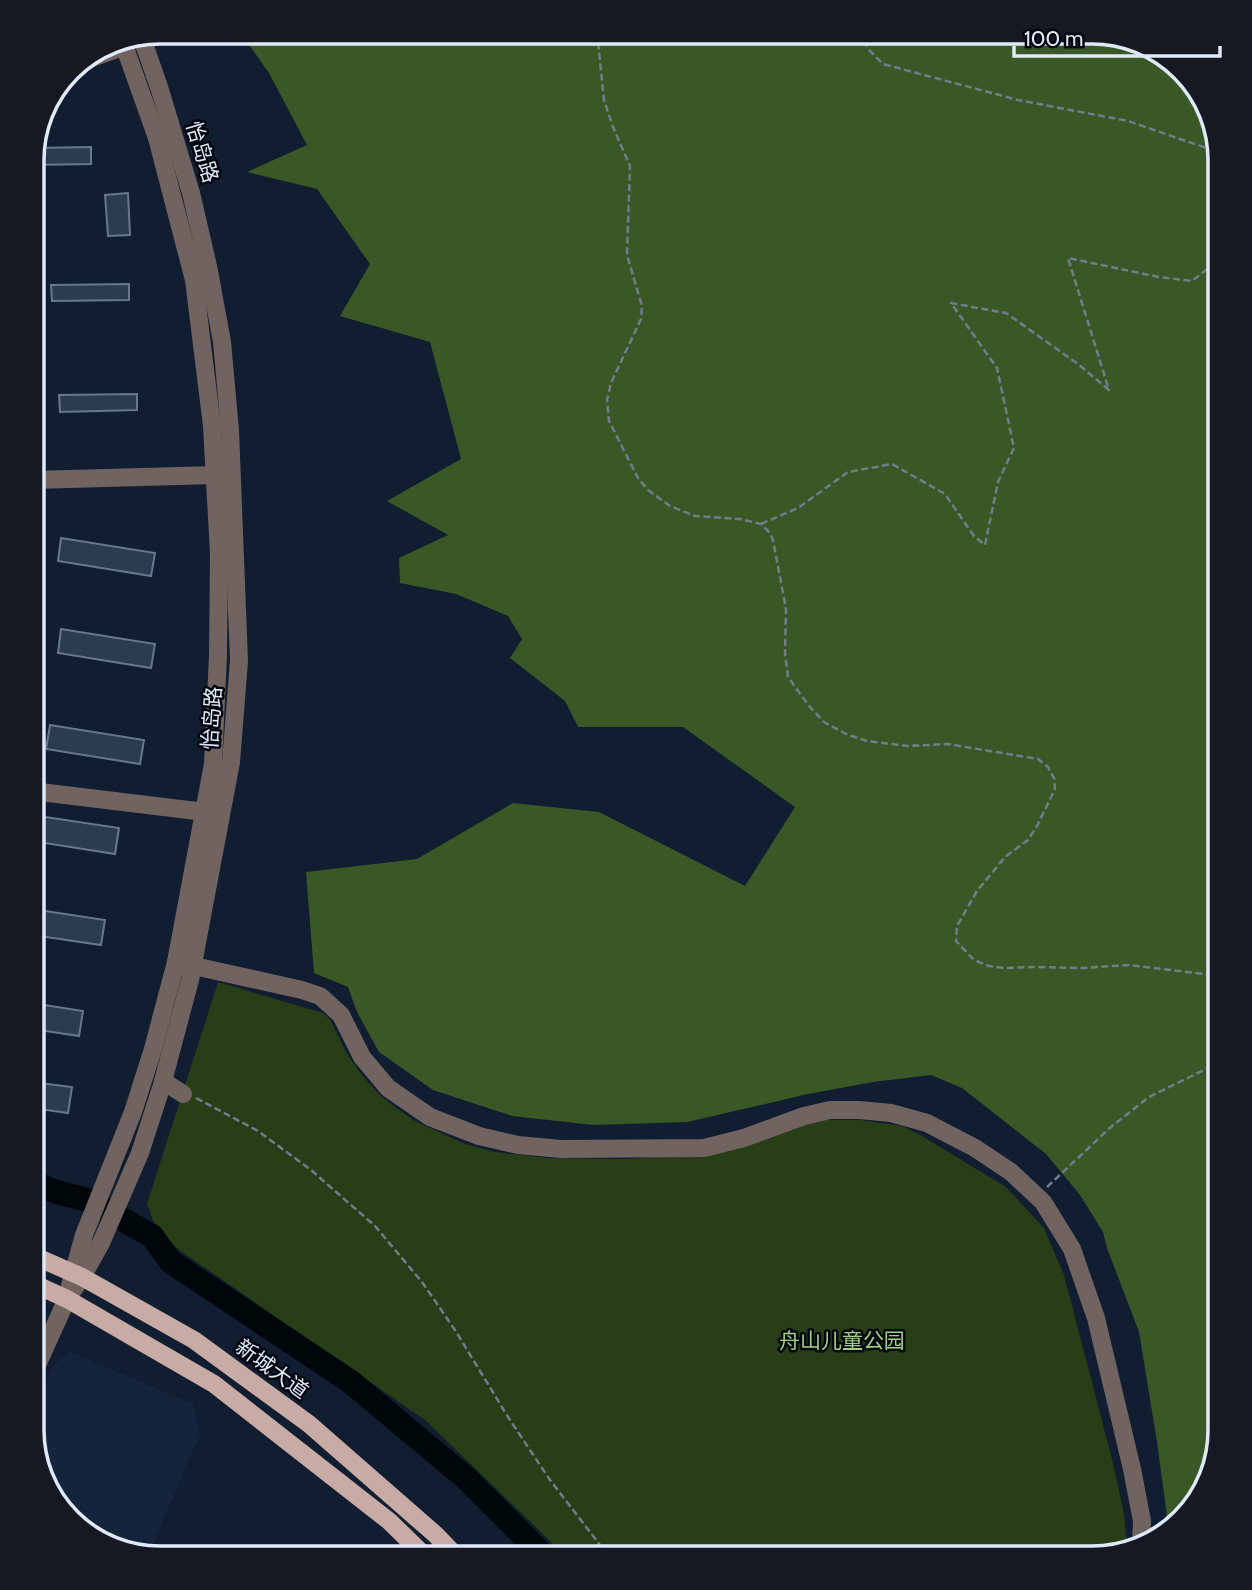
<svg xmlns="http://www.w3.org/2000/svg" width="1252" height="1590" font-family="Cabin,'Noto Sans SC',sans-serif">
  <rect width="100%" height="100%" fill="#111d30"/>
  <polygon fill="#15243d" points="70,1352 193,1404 200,1434 148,1555 96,1541 53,1501 32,1430 32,1412 53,1365"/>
  <polygon fill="#273e17" points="218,982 323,1013 330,1019 347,1054 362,1075 377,1092 392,1105 415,1121 465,1144 495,1152 549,1158 625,1159 704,1154 815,1120 861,1120 902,1126 917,1133 1006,1187 1044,1228 1064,1275 1113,1463 1124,1513 1127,1548 1092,1558 565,1558 548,1539 425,1420 159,1236 147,1204"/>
  <polygon fill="#3a5825" points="240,32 1100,32 1156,49 1199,89 1220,160 1220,1430 1203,1494 1169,1531 1157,1442 1139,1332 1107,1248 1103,1232 1080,1195 1046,1154 962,1088 931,1075 873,1082 808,1094 687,1122 593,1125 512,1116 433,1090 379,1052 357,1012 348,987 314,973 306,872 417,859 513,803 599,812 745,886 795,807 683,727 578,727 565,701 510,658 522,639 508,616 456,594 400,583 399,558 448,535 387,501 461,459 430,342 340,316 370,264 317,189 247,172 307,145 269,73"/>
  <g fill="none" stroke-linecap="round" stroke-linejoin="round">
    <polyline stroke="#00070a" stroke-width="24" points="32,1182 56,1192 88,1200 152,1236 171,1262 351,1382 467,1479 546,1558"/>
  </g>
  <g fill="#2d3b50" stroke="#68778f" stroke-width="2">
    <polygon points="91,147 91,164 32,165 33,148"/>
    <polygon points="128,193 130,235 108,236 105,195"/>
    <polygon points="129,284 129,300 52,301 51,285"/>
    <polygon points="137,394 137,410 60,412 59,395"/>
    <polygon points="32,400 43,400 44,417 32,418"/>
    <polygon points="61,538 155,553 151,576 58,561"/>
    <polygon points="61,629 155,644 151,668 58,653"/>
    <polygon points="50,725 144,740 140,764 46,749"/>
    <polygon points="32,815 119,828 115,854 32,841"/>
    <polygon points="32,909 105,920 101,945 32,935"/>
    <polygon points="32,1003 83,1011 79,1036 32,1029"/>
    <polygon points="32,1082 72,1087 68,1113 32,1108"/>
  </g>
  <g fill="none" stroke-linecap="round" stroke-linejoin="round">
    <g stroke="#717c8c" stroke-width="2.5" stroke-dasharray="7 3.5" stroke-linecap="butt">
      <polyline points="597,32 604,100 613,127 630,166 627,255 642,306 641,319 611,383 607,400 609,421 638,478 648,490 670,506 695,516 740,519 761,524 769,532 773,540 786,609 785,654 788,677 809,706 824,722 846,734 867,741 907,746 948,744 1038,759 1048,767 1054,778 1055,789 1037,826 1028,840 1005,857 977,891 957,926 956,941 974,960 989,966 1005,968 1033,967 1082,968 1129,965 1220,976"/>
      <polyline points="858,32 862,36 868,49 883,64 1018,100 1128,121 1218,152"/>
      <polyline points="761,524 798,508 848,472 892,464 945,494 974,536 985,545 998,482 1014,448 997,368 951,303 1006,313 1078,364 1109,390 1068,258 1159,277 1192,281 1220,259"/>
      <polyline points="196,1098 258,1131 311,1170 375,1226 422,1282 455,1330 508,1417 550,1480 610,1558"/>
      <polyline points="1047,1187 1112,1126 1149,1097 1220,1062"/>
      <polyline points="1220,1244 1218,1233 1220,1215"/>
    </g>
    <g stroke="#716360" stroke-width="18">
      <polyline points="75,64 125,46"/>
      <polyline points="32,480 215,475"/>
      <polyline points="32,791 205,812"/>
      <polyline points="176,962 302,990 320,996 341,1015 362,1057 388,1088 430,1117 479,1136 518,1145 561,1149 704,1148 744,1138 804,1116 830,1110 859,1110 891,1113 927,1123 975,1148 1011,1172 1043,1202 1072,1249 1096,1318 1132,1469 1142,1521 1141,1544"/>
      <polyline points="163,1081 183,1094"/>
      <polyline points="70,1286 84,1235 133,1112 153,1049 176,962 213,764 218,655 219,554 212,426 194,280 157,138 124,45"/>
      <polyline points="32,1376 67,1299 82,1277 101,1243 140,1153 162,1085 190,980 231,762 239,661 230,430 222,342 208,266 191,193 160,90 142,38"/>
    </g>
    <g stroke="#c8aba4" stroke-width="18">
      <polyline points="32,1255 82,1277 194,1340 309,1424 436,1535 458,1558"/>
      <polyline points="32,1283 67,1299 214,1384 389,1521 427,1558"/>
    </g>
  </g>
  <g text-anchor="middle" stroke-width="5" stroke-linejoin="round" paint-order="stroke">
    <g font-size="21" fill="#e0e9f7" stroke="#04070f">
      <text transform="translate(202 152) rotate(73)" y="7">怡岛路</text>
      <text transform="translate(212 718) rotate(-86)" y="7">怡岛路</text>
      <text transform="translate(272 1369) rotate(36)" y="7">新城大道</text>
    </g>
    <g font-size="21" fill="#a0cf81" stroke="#04070f">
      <text x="842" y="1348">舟山儿童公园</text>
    </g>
  </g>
  <path d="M0 0H1252V1590H0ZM160 44H1092A116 116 0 0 1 1208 160V1430A116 116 0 0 1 1092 1546H160A116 116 0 0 1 44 1430V160A116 116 0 0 1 160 44Z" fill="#161922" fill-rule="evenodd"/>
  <path fill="none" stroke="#e0e9f7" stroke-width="3.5" d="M160 44H1092A116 116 0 0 1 1208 160V1430A116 116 0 0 1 1092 1546H160A116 116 0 0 1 44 1430V160A116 116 0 0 1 160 44Z"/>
  <path d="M1014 46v10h206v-10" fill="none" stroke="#e0e9f7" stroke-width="3.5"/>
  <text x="1024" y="46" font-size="21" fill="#e0e9f7" stroke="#04070f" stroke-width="5" paint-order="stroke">100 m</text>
</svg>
